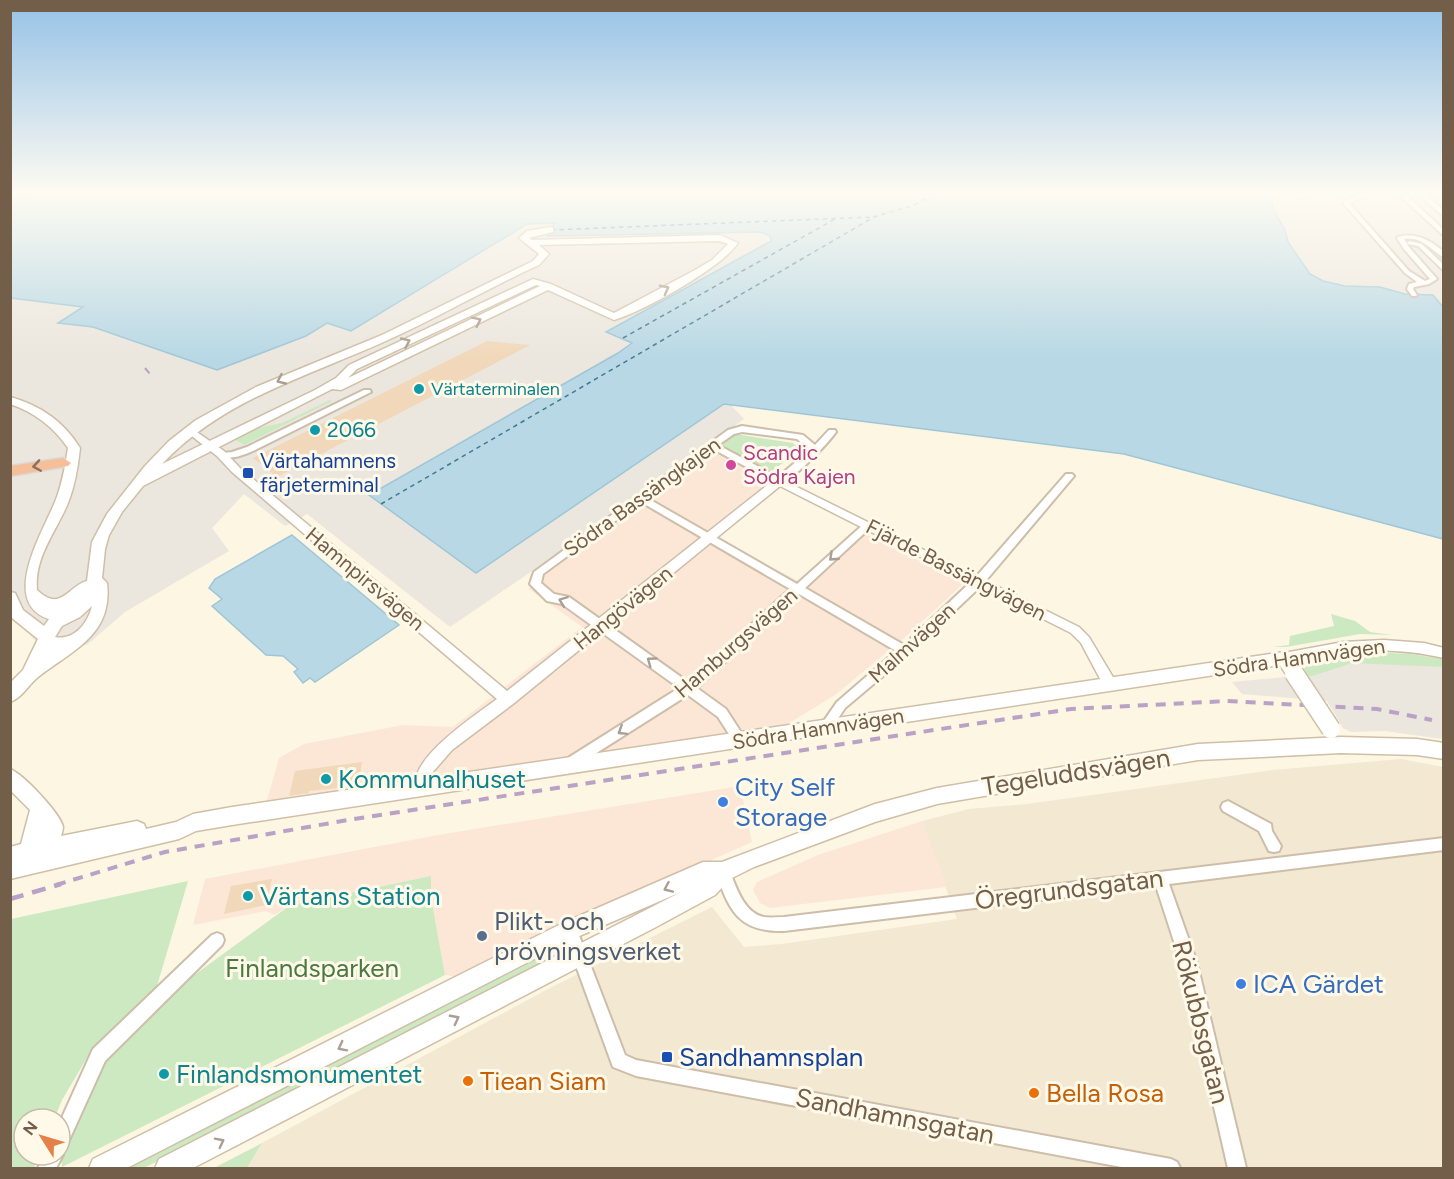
<svg xmlns="http://www.w3.org/2000/svg" width="1454" height="1179" font-family="Figtree,sans-serif">
  <rect width="100%" height="100%" fill="#fcf6e3"/>
  <polygon fill="#f3e8d2" points="1401,759 1443,767 1443,1168 247,1168 262,1143 550,988 712,907 744,947 782,944 957,919 922,821 969,809 1027,804 1273,770"/>
  <g fill="#fce7d7">
    <polygon points="705,445 771,480 709,529 720,540 798,581 856,529 964,583 903,639 835,695 786,725 265,807 279,758 304,744 403,725 453,727 582,627 529,589 535,569"/>
    <polygon points="740,786 752,842 550,932 458,977 445,975 431,897 431,877 289,906 274,915 266,911 193,925 205,879 438,835"/>
    <polygon points="922,821 947,887 770,908 760,903 753,890 757,882 818,855"/>
  </g>
  <g fill="#ebe6de">
    <polygon points="1283,193 1443,193 1443,307 1433,295 1405,294 1380,287 1345,286 1323,281 1310,274 1288,243 1285,230 1274,211 1272,201"/>
    <polygon points="556,223 548,236 760,232 767,234 772,238 761,247 606,331 632,343 618,353 370,495 476,573 724,404 731,405 744,419 535,569 450,627 307,514 285,526 244,494 212,528 229,551 125,612 88,644 50,656 13,617 11,613 10,298 84,307 59,323 93,327 217,370 306,336 327,323 351,331 527,224"/>
    <polygon points="1359,654 1443,667 1443,739 1385,731 1351,732 1343,728 1327,701 1242,694 1232,682 1306,675 1304,669 1307,665"/>
  </g>
  <g fill="#cce9c2">
    <polygon points="330,400 332,401 244,445 234,439 254,429 282,423"/>
    <polygon points="735,434 793,443 798,448 798,452 769,473 720,447 727,439"/>
    <polygon points="1331,614 1355,621 1370,632 1392,635 1360,634 1286,647 1273,647 1289,645 1290,636 1334,626"/>
    <polygon points="1370,652 1410,654 1443,659 1443,667 1352,663 1312,676 1307,676 1304,669 1307,665"/>
    <polygon points="431,876 431,897 445,975 62,1167 61,1155 105,1061 171,992 289,906"/>
    <polygon points="188,881 157,986 94,1046 62,1100 54,1119 24,1119 24,1155 39,1155 34,1168 11,1168 11,919"/>
    <polygon points="541,954 544,962 144,1168 119,1168"/>
    <polygon points="262,1143 247,1168 214,1168"/>
  </g>
  <g fill="#b8d8e5" stroke="#9ec6d6" stroke-width="1.5">
    <polygon points="11,193 1283,193 1272,201 1274,211 1285,230 1288,242 1310,274 1323,281 1345,286 1380,287 1405,294 1433,295 1443,307 1443,539 1124,454 724,404 476,573 369,495 618,353 632,343 606,332 771,241 770,236 760,232 547,236 555,223 527,224 351,331 327,323 306,336 217,370 93,327 58,323 83,307 11,298"/>
    <polygon points="292,535 399,625 315,682 310,678 303,683 294,672 298,669 283,656 266,655 212,606 222,599 209,588 215,579"/>
  </g>
  <g fill="none" stroke-linecap="round" stroke-linejoin="round">
    <g stroke="#46788d" stroke-width="1.5" stroke-dasharray="4.5 4" stroke-linecap="butt">
      <polyline points="10,199 35,193"/>
      <polyline points="551,230 873,217"/>
      <polyline points="623,338 835,219"/>
      <polyline points="381,504 874,217 914,205 936,193"/>
    </g>
  </g>
  <g fill="#f1d8bb">
    <polygon points="487,341 530,345 277,477 253,458"/>
    <polygon points="362,762 358,786 309,791 309,793 289,796 295,771"/>
    <polygon points="272,879 266,905 224,914 231,886"/>
  </g>
  <g fill="none" stroke-linecap="round" stroke-linejoin="round">
    <g stroke="#cdbeaa" stroke-width="4">
      <g id="minor">
        <polygon points="1302,193 1310,193 1302,198 1298,198 1298,196"/>
        <path d="M 1364,193 L 1374,193 L 1349,203 L 1409,271 L 1425,281 L 1430,279 L 1404,249 L 1397,238 L 1398,237 C 1416,232 1430,240 1444,252 L 1444,258 C 1430,249 1421,236 1404,239 L 1409,247 L 1437,279 L 1429,284 L 1414,287 L 1413,289 L 1417,295 L 1416,296 L 1412,296 L 1407,289 L 1409,284 L 1417,282 L 1405,273 L 1343,203 L 1347,199 Z"/>
        <polygon points="1397,193 1404,193 1444,230 1444,236"/>
        <polygon points="1417,193 1424,193 1444,211 1444,217"/>
        <polygon points="1410,241 1422,244 1444,265 1444,271 1418,246 1408,244 1407,243"/>
        <path d="M 364,390 L 370,390 L 371,392 L 253,451 C 243,455 230,461 221,455 L 222,453 L 232,452 L 247,447 Z"/>
        <path d="M 742,426 L 803,435 L 815,445 L 829,430 L 835,430 L 836,432 C 827,444 790,485 776,483 L 713,449 L 647,498 L 797,584 L 865,523 L 871,523 L 873,525 L 871,527 L 805,588 L 904,645 L 975,578 L 1066,474 L 1072,474 L 1074,476 L 983,584 L 909,654 L 845,708 L 829,732 L 825,733 L 821,732 L 819,728 L 837,702 L 896,651 L 799,594 L 697,688 L 726,709 L 744,737 L 746,741 L 744,745 L 740,746 L 736,745 L 718,717 L 688,695 L 576,766 L 572,768 L 568,766 L 566,762 L 568,758 L 679,688 L 562,604 L 547,601 L 530,584 L 534,572 L 728,430 ZM 742,432 L 797,439 L 810,450 L 778,477 L 718,445 L 734,434 ZM 641,502 L 790,589 L 688,682 L 569,597 L 554,594 L 541,583 L 543,574 Z"/>
        <polygon points="1228,801 1271,824 1272,831 1281,846 1279,851 1274,852 1269,851 1259,831 1223,811 1221,807 1223,803"/>
        <path d="M 1444,838 L 1444,850 L 1169,884 L 1197,963 L 1246,1168 L 1228,1168 L 1181,963 L 1156,886 L 784,931 C 739,932 729,911 716,872 L 718,867 L 723,865 L 728,867 C 735,884 743,913 764,917 C 771,918 778,917 784,917 Z"/>
        <polygon points="570,923 575,925 625,1055 636,1060 1171,1159 1177,1162 1180,1168 1127,1168 636,1076 613,1067 563,930 565,925"/>
        <polygon points="217,933 222,935 224,940 222,945 105,1061 66,1147 60,1149 63,1155 56,1168 38,1168 45,1155 60,1155 60,1122 93,1049 212,935"/>
      </g>
    </g>
    <g stroke="#cdbeaa" stroke-width="3">
      <g id="tertiary">
        <path d="M 191,428 L 224,451 L 240,468 L 507,691 L 775,479 L 779,478 L 1079,627 L 1089,637 L 1117,684 L 1115,688 L 1110,689 L 1105,688 L 1081,643 L 1071,633 L 780,486 L 513,704 L 452,750 L 432,773 L 427,793 L 422,795 L 417,793 C 402,762 476,715 497,699 L 232,472 L 217,456 L 188,433 L 188,429 Z"/>
        <path d="M 1384,640 L 1424,643 L 1444,648 L 1444,658 C 1389,645 1338,650 1284,663 L 1279,662 L 1278,658 L 1279,654 L 1284,653 L 1343,642 Z"/>
      </g>
    </g>
    <g stroke="#d0bfa7" stroke-width="3">
      <g id="secondary">
        <path d="M 550,227 L 553,228 L 553,232 L 529,238 L 532,240 L 720,235 L 738,243 C 721,268 644,311 614,320 L 548,290 L 341,390 L 332,389 L 143,486 L 122,512 L 109,535 L 105,549 L 102,578 L 107,583 C 113,635 73,650 38,677 C 28,685 22,698 10,702 L 10,683 L 23,670 L 38,639 L 12,618 L 10,592 L 15,593 L 23,610 L 44,626 L 49,619 C 0,603 41,535 55,502 C 62,485 65,467 68,448 C 54,427 34,412 10,404 L 10,397 C 40,405 64,422 80,448 C 78,467 75,485 68,503 C 56,532 34,557 37,590 C 61,613 68,586 87,581 L 92,542 L 107,514 L 145,466 L 169,441 L 196,420 L 256,387 L 382,335 L 533,261 L 539,254 L 519,238 L 527,231 ZM 719,241 L 728,244 L 712,260 L 695,270 L 614,313 L 551,284 L 533,279 L 349,365 L 336,378 L 315,390 L 162,464 C 223,399 309,376 388,340 C 439,317 488,288 539,265 L 549,254 L 539,245 ZM 536,285 L 540,286 L 348,378 L 357,369 ZM 92,606 C 88,623 74,641 55,637 L 62,626 L 80,617 Z"/>
        <path d="M 1284,652 C 1293,655 1298,665 1302,673 L 1300,678 C 1288,681 1286,674 1280,665 L 232,825 L 196,831 L 179,839 L 10,879 L 10,847 L 21,844 L 30,810 L 10,790 L 10,769 C 23,774 61,814 63,827 C 63,829 62,833 61,836 L 137,821 L 144,824 L 146,829 L 176,822 L 193,814 L 232,807 Z"/>
        <polygon points="1341,737 1417,739 1444,743 1444,759 1417,755 1341,753 1198,760 937,804 875,822 754,867 730,879 715,895 656,927 193,1168 155,1168 159,1159 681,892 577,937 127,1168 89,1168 93,1159 563,923 703,862 722,862 875,804 937,788 1198,744"/>
      </g>
    </g>
    <g stroke="#ddd8d3" stroke-width="3">
      <polygon id="motorway" points="63,458 71,463 68,466 10,476 10,466"/>
    </g>
    <use href="#minor" fill="#fff" fill-rule="evenodd"/>
    <use href="#tertiary" fill="#fff" fill-rule="evenodd"/>
    <use href="#secondary" fill="#fff" fill-rule="evenodd"/>
    <use href="#motorway" fill="#f5bf9a" fill-rule="evenodd"/>
    <polyline stroke="#b9a2c5" stroke-width="2" stroke-dasharray="7 4.5" stroke-linecap="butt" points="145,368 150,374"/>
    <polyline stroke="#b9a2c5" stroke-width="4" stroke-dasharray="10 8" stroke-linecap="butt" points="56,885 165,852 354,819 1071,709 1227,701 1377,709 1432,720"/>
    <polyline stroke="#b9a2c5" stroke-width="4.5" stroke-dasharray="14 9" stroke-linecap="butt" points="10,899 61,884"/>
    <g stroke="#d0bfa7" stroke-width="21" stroke-linecap="butt">
      <polyline id="secondary-bridge" points="1294,673 1331,729"/>
    </g>
    <use href="#secondary-bridge" stroke="#fff" stroke-width="18"/>
  </g>
  <defs><path id="oneway-chevron" d="M-2-3.5L2.5 0L-2 3.5" fill="none" stroke-width="1.6" stroke-linecap="round" stroke-linejoin="round" transform="scale(1.5)"/></defs>
  <g stroke="#ab9e92">
    <use href="#oneway-chevron" transform="translate(665 289) rotate(-28)"/>
    <use href="#oneway-chevron" transform="translate(477 321) rotate(-26)"/>
    <use href="#oneway-chevron" transform="translate(406 342) rotate(-25)"/>
    <use href="#oneway-chevron" transform="translate(281 380) rotate(155)"/>
    <use href="#oneway-chevron" transform="translate(833 557) rotate(137)"/>
    <use href="#oneway-chevron" transform="translate(563 601) rotate(-159)"/>
    <use href="#oneway-chevron" transform="translate(651 661) rotate(-144)"/>
    <use href="#oneway-chevron" transform="translate(622 731) rotate(148)"/>
    <use href="#oneway-chevron" transform="translate(668 888) rotate(156)"/>
    <use href="#oneway-chevron" transform="translate(455 1019) rotate(-28)"/>
    <use href="#oneway-chevron" transform="translate(342 1047) rotate(153)"/>
    <use href="#oneway-chevron" transform="translate(220 1142) rotate(-27)"/>
  </g>
  <use stroke="#8d7159" href="#oneway-chevron" transform="translate(37 466) rotate(171)"/>
  <linearGradient id="sky" x2="0" y2="1"><stop stop-color="#95c2e7"/><stop offset="0.54" stop-color="#fefbf2"/><stop offset="1" stop-color="#fefbf2" stop-opacity="0"/></linearGradient>
  <rect width="1454" height="358" fill="url(#sky)"/>
  <g fill="#0f9aa8" stroke="#fff9e9" stroke-width="2">
    <circle cx="419" cy="389" r="6"/>
    <circle cx="315" cy="430" r="6"/>
    <circle cx="326" cy="779" r="6"/>
    <circle cx="248" cy="896" r="6"/>
    <circle cx="164" cy="1074" r="6"/>
  </g>
  <circle fill="#d1479c" stroke="#fff9e9" stroke-width="2" cx="731" cy="465" r="6"/>
  <g fill="#1a4fb4" stroke="#fff9e9" stroke-width="2">
    <rect x="242" y="467" width="12" height="12" rx="3"/>
    <rect x="661" y="1051" width="12" height="12" rx="3"/>
  </g>
  <g fill="#3f7fe0" stroke="#fff9e9" stroke-width="2">
    <circle cx="723" cy="802" r="6"/>
    <circle cx="1241" cy="984" r="6"/>
  </g>
  <circle fill="#5c6f8a" stroke="#fff9e9" stroke-width="2" cx="482" cy="936" r="6"/>
  <g fill="#e8710a" stroke="#fff9e9" stroke-width="2">
    <circle cx="468" cy="1081" r="6"/>
    <circle cx="1034" cy="1093" r="6"/>
  </g>
  <g text-anchor="middle" stroke-width="6" stroke-linejoin="round" paint-order="stroke">
    <g font-size="18" fill="#0d838f" stroke="#fff9e9" text-anchor="start">
      <text x="431" y="395">Värtaterminalen</text>
    </g>
    <g font-size="21" fill="#0d838f" stroke="#fff9e9" text-anchor="start">
      <text x="327" y="437">2066</text>
    </g>
    <g font-size="21" fill="#b23c85" stroke="#fff9e9" text-anchor="start">
      <text x="743" y="460">Scandic<tspan x="743" dy="24">Södra Kajen</tspan></text>
    </g>
    <g font-size="21" fill="#164399" stroke="#fff9e9" text-anchor="start">
      <text x="260" y="468">Värtahamnens<tspan x="260" dy="24">färjeterminal</tspan></text>
    </g>
    <g font-size="21" fill="#735e49" stroke="#fff9e9">
      <text transform="translate(642 497) rotate(-36)" y="7">Södra Bassängkajen</text>
      <text transform="translate(956 570) rotate(27)" y="7">Fjärde Bassängvägen</text>
      <text transform="translate(365 579) rotate(40)" y="7">Hamnpirsvägen</text>
      <text transform="translate(623 608) rotate(-39)" y="7">Hangövägen</text>
      <text transform="translate(736 643) rotate(-41)" y="7">Hamburgsvägen</text>
      <text transform="translate(912 643) rotate(-42)" y="7">Malmvägen</text>
      <text transform="translate(1299 658) rotate(-8)" y="7">Södra Hamnvägen</text>
      <text transform="translate(818 729) rotate(-9)" y="7">Södra Hamnvägen</text>
    </g>
    <g font-size="26" fill="#735e49" stroke="#fff9e9">
      <text transform="translate(1076 772) rotate(-9)" y="9">Tegeluddsvägen</text>
      <text transform="translate(1069 889) rotate(-7)" y="9">Öregrundsgatan</text>
      <text transform="translate(1201 1022) rotate(76)" y="9">Rökubbsgatan</text>
      <text transform="translate(895 1116) rotate(11)" y="9">Sandhamnsgatan</text>
    </g>
    <g font-size="26" fill="#0d838f" stroke="#fff9e9" text-anchor="start">
      <text x="338" y="788">Kommunalhuset</text>
      <text x="260" y="905">Värtans Station</text>
      <text x="176" y="1083">Finlandsmonumentet</text>
    </g>
    <g font-size="26" fill="#366cbe" stroke="#fff9e9" text-anchor="start">
      <text x="735" y="796">City Self<tspan x="735" dy="30">Storage</tspan></text>
      <text x="1253" y="993">ICA Gärdet</text>
    </g>
    <g font-size="26" fill="#4e5e75" stroke="#fff9e9" text-anchor="start">
      <text x="494" y="930">Plikt- och<tspan x="494" dy="30">prövningsverket</tspan></text>
    </g>
    <g font-size="26" fill="#4b7942" stroke="#fff9e9">
      <text x="312" y="977">Finlandsparken</text>
    </g>
    <g font-size="26" fill="#164399" stroke="#fff9e9" text-anchor="start">
      <text x="679" y="1066">Sandhamnsplan</text>
    </g>
    <g font-size="26" fill="#c56008" stroke="#fff9e9" text-anchor="start">
      <text x="480" y="1090">Tiean Siam</text>
      <text x="1046" y="1102">Bella Rosa</text>
    </g>
  </g>
  <rect width="1454" height="1179" fill="none" stroke="#735e49" stroke-width="24"/>
  <g transform="translate(42 1137) rotate(307)"><circle r="28" fill="#fff9e9" stroke="#c7bba9" stroke-width="1.5"/>
  <path d="M0-4.5L10 22L0 15L-10 22Z" fill="#e48149"/>
  <text y="-9" font-size="16" font-weight="bold" text-anchor="middle" fill="#735e49">N</text>
  </g>
</svg>
